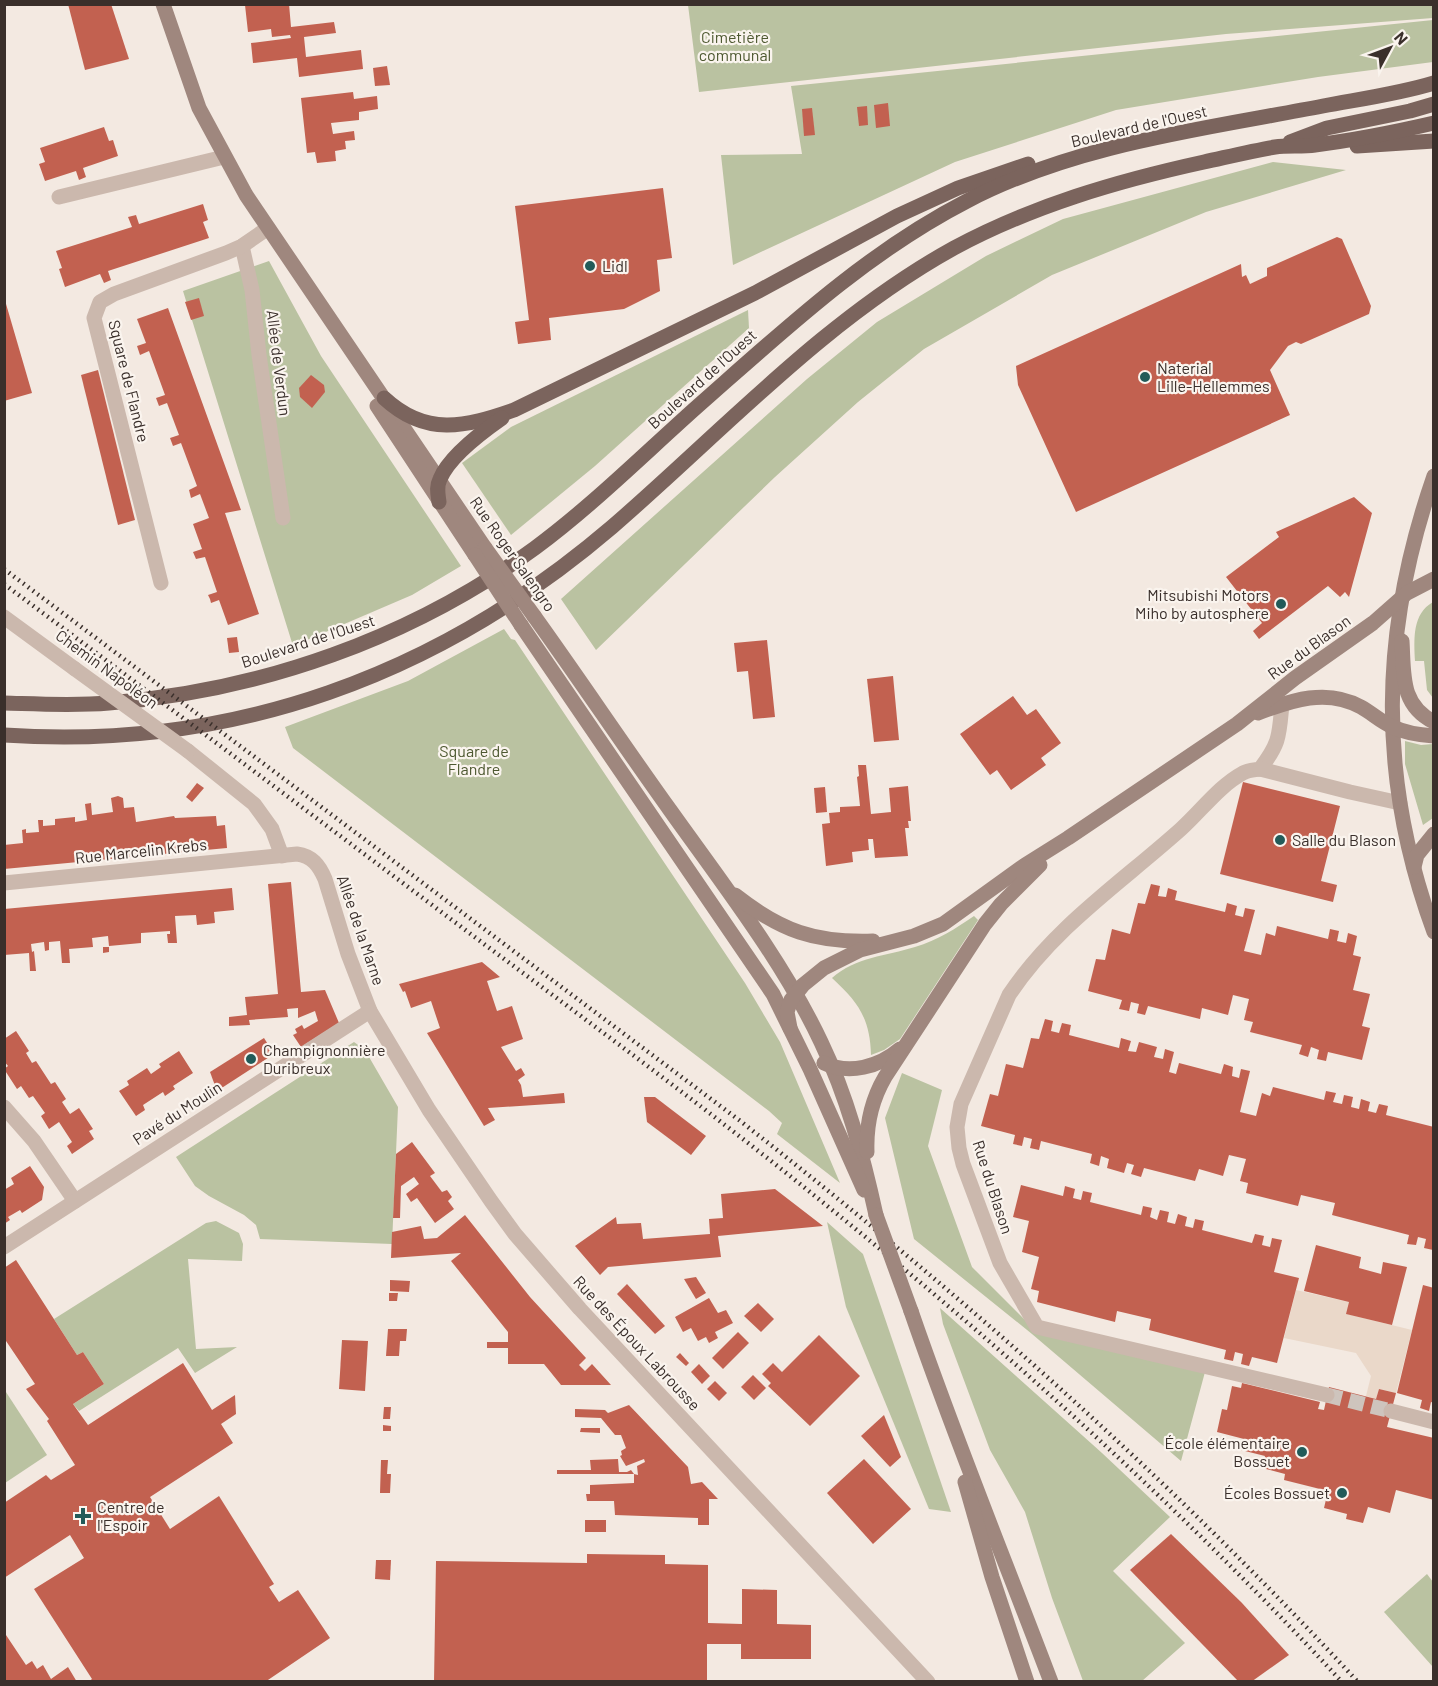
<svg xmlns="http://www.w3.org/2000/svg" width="1438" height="1686" font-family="Barlow,sans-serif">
  <rect width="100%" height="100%" fill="#f3e9e1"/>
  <g fill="#bac2a1">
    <polygon points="1433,4 1433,18 1226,34 699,92 688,5"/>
    <polygon points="1433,20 1433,62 1318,77 1116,110 955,162 733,265 721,155 802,154 791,86"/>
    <polygon points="1273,162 1346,170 1206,212 1052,275 924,349 858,402 775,477 596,650 561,599 807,379 877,322 986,256 1063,219"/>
    <polygon points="269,261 321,356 461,566 412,595 293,646 183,291"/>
    <polygon points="748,310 749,328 595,466 511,535 462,463 511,427"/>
    <path d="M 1433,602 L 1433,698 L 1427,690 L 1424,661 L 1415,661 C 1414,639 1412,614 1433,602 Z"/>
    <polygon points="504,629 511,639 515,640 745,983 780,1042 840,1183 777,1134 782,1123 769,1111 293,748 285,727 408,681"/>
    <polygon points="1405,741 1421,745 1433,744 1433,818 1423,825 1405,764"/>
    <path d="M 974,916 L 978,920 L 900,1039 L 884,1050 L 871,1055 C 870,1018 858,1002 832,978 C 856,957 886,956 915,947 C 938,940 955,929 974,916 Z"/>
    <polygon points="354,1042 365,1050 398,1107 392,1244 260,1239 256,1225 244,1215 209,1196 195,1186 176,1157"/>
    <polygon points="902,1073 942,1090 928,1146 972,1267 1035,1330 1205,1372 1181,1461 1032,1334 914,1239 885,1118"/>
    <polygon points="216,1221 239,1233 243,1244 242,1261 188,1259 196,1349 237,1347 195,1373 178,1348 79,1411 73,1404 104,1384 83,1352 77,1355 54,1319 206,1223"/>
    <polygon points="827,1222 863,1254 951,1512 929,1509 846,1307"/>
    <polygon points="940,1308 1102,1453 1170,1517 1113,1571 1185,1643 1142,1681 1083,1681 1052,1598 1025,1512 990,1450 943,1324"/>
    <polygon points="4,1389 47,1455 5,1483 4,1483"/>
    <polygon points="1427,1574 1433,1582 1433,1667 1384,1612"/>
  </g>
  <polygon fill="#ead8c9" points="1296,1290 1349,1302 1347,1314 1412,1330 1396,1393 1379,1389 1376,1399 1366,1396 1371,1376 1356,1353 1284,1338"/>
  <g fill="#c26150">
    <polygon points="68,4 111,4 129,59 85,70"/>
    <polygon points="289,4 291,27 334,22 336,33 304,37 306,57 361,50 363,69 299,77 297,58 253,63 251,43 291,38 290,35 272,37 271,29 248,32 245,5"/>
    <polygon points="387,66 390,85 375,86 373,68"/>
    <polygon points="353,92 354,99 377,96 378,109 359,112 359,120 331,123 333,134 354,131 355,140 345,141 346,149 335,151 336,161 317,163 315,152 307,153 301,98"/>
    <polygon points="888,103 890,126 876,128 874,105"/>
    <polygon points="867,106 868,125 859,126 857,107"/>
    <polygon points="812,108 815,135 804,136 802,109"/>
    <polygon points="104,127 109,141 113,140 118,156 83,168 86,177 79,180 76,171 45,181 39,164 45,162 40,148"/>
    <polygon points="663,188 672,258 657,260 660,291 624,309 549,318 551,340 518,344 515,322 529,320 515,206"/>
    <polygon points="203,204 208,220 203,222 209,238 108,271 111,280 104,283 100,274 65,287 59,269 62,268 56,251 132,227 128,217 136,215 139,224"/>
    <polygon points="1337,237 1342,239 1371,306 1369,314 1301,344 1296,342 1288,346 1270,370 1290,415 1076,512 1018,385 1016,366 1241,264 1242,277 1246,275 1250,284 1267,276 1267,268"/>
    <polygon points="4,297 32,393 4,401"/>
    <polygon points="199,298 204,316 191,320 185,302"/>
    <polygon points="168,308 241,510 225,513 259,614 228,625 219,600 211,603 210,599 208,595 217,592 205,557 196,559 193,552 202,549 193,524 209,518 200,494 191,498 189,490 197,486 181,443 173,446 170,438 179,435 167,403 159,406 156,398 165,395 149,351 140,355 137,346 146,343 137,319"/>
    <polygon points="98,370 135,520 118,525 81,375"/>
    <polygon points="311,375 324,385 325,392 312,408 300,397 299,388"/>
    <polygon points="1354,497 1372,513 1349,597 1345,592 1340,597 1328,586 1259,639 1253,631 1262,623 1226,577 1279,537 1276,532"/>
    <polygon points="237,637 239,652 229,653 227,638"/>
    <polygon points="767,640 775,717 753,719 748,671 737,672 734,643"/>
    <polygon points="893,676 899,740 874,742 867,679"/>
    <polygon points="1013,696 1027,715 1036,709 1061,743 1041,758 1046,765 1011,790 997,770 990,775 960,734"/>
    <polygon points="858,765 866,765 871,814 891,812 889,788 908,786 911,821 908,821 909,828 905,828 908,856 875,858 873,839 868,839 869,850 852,852 853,862 826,866 822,824 830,823 829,813 840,812 840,807 860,806 857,777 859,776"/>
    <polygon points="1243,782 1340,806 1321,881 1337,885 1333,902 1220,874"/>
    <polygon points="197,783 204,788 192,802 186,797"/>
    <polygon points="825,787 827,812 816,813 814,788"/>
    <polygon points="118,796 123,798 124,808 134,807 136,822 174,816 175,818 216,816 217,826 225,825 227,848 4,869 4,845 23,843 22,830 26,829 26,833 39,832 38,820 43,820 43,826 55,825 55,819 75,817 75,822 87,820 85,804 91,803 92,815 113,812 111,798"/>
    <polygon points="291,882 301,992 325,990 339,1023 301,1047 293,1035 297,1033 295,1029 302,1025 304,1029 318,1021 315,1011 298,1018 298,1008 287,1009 288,1017 249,1020 250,1025 229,1026 229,1017 247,1015 245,997 278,994 268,884"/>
    <polygon points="1151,884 1160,886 1158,896 1166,897 1168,888 1177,891 1175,900 1225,912 1227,903 1237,906 1235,915 1243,917 1245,908 1255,910 1244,951 1261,955 1266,933 1275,936 1277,926 1328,939 1330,929 1339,931 1337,941 1346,943 1348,933 1357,936 1353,955 1361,957 1353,990 1370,994 1362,1026 1370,1028 1362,1060 1328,1052 1326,1061 1317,1059 1319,1050 1311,1047 1308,1057 1299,1054 1302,1045 1250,1032 1253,1022 1244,1020 1249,999 1233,995 1228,1015 1202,1008 1200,1019 1148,1006 1145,1015 1137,1013 1139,1004 1131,1002 1129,1011 1119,1009 1122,1000 1088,991 1096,959 1105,960 1112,929 1130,934 1138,903 1145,904"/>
    <polygon points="232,888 234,910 214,912 215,923 197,925 196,915 175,916 177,943 168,943 167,934 170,934 170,931 141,933 141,943 109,946 108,936 92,938 93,947 69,949 70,963 62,963 60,941 49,942 49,950 45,951 44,942 31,944 32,952 34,951 36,971 30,971 29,953 4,955 4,909"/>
    <polygon points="103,947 109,947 109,952 103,953"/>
    <polygon points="482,962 500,977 487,981 497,1011 512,1006 523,1039 501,1047 516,1071 521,1068 525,1075 518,1080 521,1085 523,1097 564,1093 565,1103 488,1108 495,1120 484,1126 427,1033 440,1028 431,1001 411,1008 405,991 403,992 399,984"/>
    <polygon points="1045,1019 1053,1021 1051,1031 1059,1033 1062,1023 1071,1025 1069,1035 1119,1048 1121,1038 1131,1041 1128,1051 1136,1052 1139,1042 1157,1047 1154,1057 1163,1059 1165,1049 1174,1052 1169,1072 1176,1074 1179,1063 1221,1074 1224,1064 1233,1067 1232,1076 1239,1078 1241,1069 1250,1071 1240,1112 1256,1116 1262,1093 1270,1096 1273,1087 1324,1100 1326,1091 1336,1093 1333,1102 1342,1104 1344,1095 1353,1097 1351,1107 1359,1109 1361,1099 1370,1102 1368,1111 1376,1113 1379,1104 1388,1106 1386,1115 1434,1127 1433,1250 1424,1248 1426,1239 1418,1237 1416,1245 1407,1244 1409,1235 1332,1215 1335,1203 1301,1195 1298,1206 1246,1193 1248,1183 1240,1181 1246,1159 1229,1155 1223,1176 1199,1169 1195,1181 1144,1168 1141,1177 1131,1174 1134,1165 1127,1163 1124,1173 1107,1168 1109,1159 1101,1156 1099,1166 1090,1163 1092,1154 1041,1141 1039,1150 1030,1148 1032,1139 1024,1137 1022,1146 1013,1144 1015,1135 981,1126 990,1094 998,1096 1006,1064 1023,1068 1031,1038 1039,1039"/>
    <polygon points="16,1031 29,1051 26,1053 32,1063 36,1061 51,1084 55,1082 66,1099 62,1102 70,1114 79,1108 93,1129 89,1131 94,1139 72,1154 67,1146 72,1142 59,1122 49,1129 41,1116 45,1113 33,1096 29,1098 21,1086 17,1089 4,1069 8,1066 4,1061 4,1039"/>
    <polygon points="264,1038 274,1054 217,1091 210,1072"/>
    <polygon points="179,1051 193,1073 173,1086 175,1089 165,1096 163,1092 143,1105 145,1110 136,1116 119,1091 129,1085 127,1081 147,1068 151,1074 161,1067 159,1064"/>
    <polygon points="644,1097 655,1097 706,1136 691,1155 647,1122"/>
    <polygon points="412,1142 435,1173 430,1176 442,1192 447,1190 452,1197 448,1201 454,1209 435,1223 417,1198 411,1202 406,1194 419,1184 414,1177 401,1186 400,1218 393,1218 396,1154"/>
    <polygon points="30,1166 44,1187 42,1200 22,1213 20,1210 8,1217 10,1220 4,1224 4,1190 14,1184 11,1178"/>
    <polygon points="1021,1185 1063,1196 1065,1186 1075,1189 1073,1198 1081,1200 1083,1191 1092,1193 1090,1202 1141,1215 1143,1206 1152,1208 1150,1217 1157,1220 1160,1210 1169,1212 1167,1222 1175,1224 1178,1214 1187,1217 1185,1226 1193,1228 1195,1219 1204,1221 1202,1230 1252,1243 1255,1234 1264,1236 1262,1245 1270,1247 1272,1238 1282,1240 1274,1272 1299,1278 1277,1363 1252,1357 1249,1366 1241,1364 1243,1354 1235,1352 1233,1361 1224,1359 1226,1350 1149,1330 1151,1319 1117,1311 1115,1322 1037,1302 1039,1291 1031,1289 1039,1257 1022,1252 1029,1221 1013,1217"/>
    <polygon points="775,1189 823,1226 718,1236 721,1257 608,1267 600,1275 575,1246 616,1217 617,1224 641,1223 643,1239 710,1234 709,1219 723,1218 721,1194"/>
    <polygon points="465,1215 530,1297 586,1358 579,1365 585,1371 592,1364 611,1385 561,1385 544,1364 508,1364 508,1348 487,1348 487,1342 508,1342 508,1332 451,1261 461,1253 391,1258 392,1232 421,1226 424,1239 437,1238"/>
    <polygon points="1316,1245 1361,1257 1359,1268 1381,1274 1383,1262 1407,1267 1392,1325 1346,1314 1349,1302 1304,1291"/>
    <polygon points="16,1260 77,1355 83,1352 104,1384 73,1404 88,1425 183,1363 212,1410 235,1395 236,1414 221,1424 233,1443 150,1497 170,1529 219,1496 274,1584 269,1587 279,1602 298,1590 330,1638 265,1682 88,1682 92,1679 34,1589 84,1558 70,1535 4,1578 4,1503 46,1475 51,1480 75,1465 47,1421 49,1419 26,1389 35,1384 4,1338 4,1268"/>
    <polygon points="696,1277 706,1293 696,1299 684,1279"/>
    <polygon points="390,1280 410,1281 409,1292 390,1291"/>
    <polygon points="627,1284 665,1326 655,1334 617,1294"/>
    <polygon points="1423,1285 1434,1288 1434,1403 1431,1402 1429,1411 1420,1408 1422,1400 1397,1393"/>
    <polygon points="389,1293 398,1293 397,1301 389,1301"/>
    <polygon points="709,1298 718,1313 726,1310 733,1323 715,1332 718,1338 709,1343 706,1337 698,1341 691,1328 683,1332 675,1317"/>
    <polygon points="758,1303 774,1319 761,1332 744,1316"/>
    <polygon points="388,1329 407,1329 406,1341 400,1341 399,1356 386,1356"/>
    <polygon points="738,1332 749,1343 723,1369 712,1358"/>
    <polygon points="819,1335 860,1376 810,1426 768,1386 771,1383 762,1374 773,1363 782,1372"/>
    <polygon points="342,1340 368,1341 365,1391 339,1389"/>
    <polygon points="680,1353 689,1363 686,1366 676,1357"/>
    <polygon points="699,1364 710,1376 702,1384 691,1372"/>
    <polygon points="753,1375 766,1388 754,1400 741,1387"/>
    <polygon points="715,1381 727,1393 719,1401 707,1389"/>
    <polygon points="1242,1383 1320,1402 1318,1409 1324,1410 1329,1387 1376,1399 1379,1389 1396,1393 1387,1427 1434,1438 1434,1500 1396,1490 1390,1513 1368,1507 1363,1523 1346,1519 1347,1514 1324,1508 1328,1491 1284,1480 1285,1474 1262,1468 1265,1456 1241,1450 1244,1439 1217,1432 1222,1409 1227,1410 1232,1386 1241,1388"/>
    <polygon points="629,1405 688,1467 691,1484 702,1482 718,1499 709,1499 709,1525 698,1525 698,1518 615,1515 614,1501 587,1501 586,1494 590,1494 590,1485 634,1483 634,1474 638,1475 637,1466 645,1462 644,1459 626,1466 620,1456 622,1455 621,1451 626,1448 621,1435 615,1435 601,1418 575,1417 575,1409 605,1410 608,1413"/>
    <polygon points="384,1407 391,1407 390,1419 383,1419"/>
    <polygon points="884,1415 901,1457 890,1467 861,1436"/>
    <polygon points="383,1425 391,1426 391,1431 383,1431"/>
    <polygon points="581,1428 600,1428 600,1433 580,1432"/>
    <polygon points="618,1459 619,1472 627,1472 631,1470 634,1474 557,1474 557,1470 591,1470 590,1460"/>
    <polygon points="864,1459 911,1509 873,1544 827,1493"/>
    <polygon points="381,1460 388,1460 387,1474 391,1474 390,1493 380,1493"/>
    <rect x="585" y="1520" width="21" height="12"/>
    <polygon points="1171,1534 1242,1603 1289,1655 1251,1682 1239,1682 1130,1570"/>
    <polygon points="587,1554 665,1555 665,1564 708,1565 708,1623 742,1624 742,1589 777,1590 777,1624 811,1625 811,1659 741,1659 741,1644 707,1644 707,1682 434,1682 436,1561 587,1563"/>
    <polygon points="376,1560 391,1560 390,1580 375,1579"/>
    <polygon points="4,1632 26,1665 32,1661 37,1669 43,1665 51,1679 68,1667 77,1682 4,1682"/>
  </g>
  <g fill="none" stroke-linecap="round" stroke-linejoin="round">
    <polyline stroke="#cec4bd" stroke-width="15" stroke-dasharray="15 8" stroke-linecap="butt" points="1327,1395 1391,1411"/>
    <g stroke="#cbb8ad" stroke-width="15">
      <polyline points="59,197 224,157"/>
      <polyline points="242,246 252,290 259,355 283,518"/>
      <polyline points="161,583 94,318 100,302 114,294 226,253 242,246 268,228"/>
      <polyline points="4,617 75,669"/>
      <path d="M 1282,704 C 1279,736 1280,743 1260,769 C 1254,770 1248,770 1243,773 C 1219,786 1201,811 1181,829 C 1122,882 1054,927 1009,995 L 961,1104 L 957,1127 L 959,1148 L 963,1164 L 1000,1263 L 1037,1327 L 1327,1395"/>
      <polyline points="188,751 254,804 272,829 282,856"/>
      <polyline points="1260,769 1350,792 1400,803"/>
      <path d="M 4,883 L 297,854 C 312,856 319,865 325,879 L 348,954 L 370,1011 L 429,1110 L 491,1201 L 515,1234 L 580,1309 L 928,1682"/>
      <polyline points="4,1107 34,1141 75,1201"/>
      <polyline points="4,1247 370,1011"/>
      <polyline points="1391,1411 1434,1422"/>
    </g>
    <g stroke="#9f877e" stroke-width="15">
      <polyline points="163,4 199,108 246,195 485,548"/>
      <polyline points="377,406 475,555"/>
      <path d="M 1434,476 C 1380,631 1377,777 1434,932"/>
      <path d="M 534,616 C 580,680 624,746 670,810 C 722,883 783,961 821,1042 C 847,1096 863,1156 876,1215"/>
      <polyline points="521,625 773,994 810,1069 864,1190"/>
      <path d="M 1402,641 C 1404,674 1400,705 1434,722"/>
      <path d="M 1258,713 C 1292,700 1327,688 1361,707 C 1372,713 1381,722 1393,727 C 1405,733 1420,735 1434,736"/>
      <polyline points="1414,867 1417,855 1434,834"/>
      <path d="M 735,895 C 781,931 815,943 873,941"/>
      <polyline points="790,1028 787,1012 791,1000 803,985 824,968 860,950 914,936 943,924 1025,865 1068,838 1237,724 1295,678 1373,623 1407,593 1434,579"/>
      <path d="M 824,1063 C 849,1075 879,1067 900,1049"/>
      <path d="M 867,1152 C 866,1125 871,1101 885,1077 L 985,924 L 1001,904 L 1040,865"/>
      <path d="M 911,1311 C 954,1436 1004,1558 1051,1682"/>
      <polyline points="965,1482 992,1577 1027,1682"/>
    </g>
    <g stroke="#7b645d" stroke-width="15">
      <polyline points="1290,142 1327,128 1410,111 1434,104"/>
      <polyline points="1357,146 1434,141"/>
      <path d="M 384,398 C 426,437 465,427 514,410 L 755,293 L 897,216 L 958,188 L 1028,164"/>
      <path d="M 439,502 C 438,494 436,487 440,479 C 449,457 482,432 502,418"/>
      <path d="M 4,703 C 39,704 74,706 109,703 C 262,691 411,638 535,548 C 593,505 645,453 699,405 C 783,331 866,253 967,201 C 1076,144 1204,129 1323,106 C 1360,99 1398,94 1434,83"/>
      <path d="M 4,735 C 233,751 439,675 612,527 C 723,431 824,320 954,248 C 1032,206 1117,181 1204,162 C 1227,157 1251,151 1275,147 C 1288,145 1302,147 1315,145 C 1355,140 1395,132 1434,123"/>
    </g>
    <g stroke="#3a2f2b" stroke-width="4.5" stroke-dasharray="1.5 4.5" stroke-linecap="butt">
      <path d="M 4,569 L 739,1120 C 959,1292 1168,1476 1358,1682"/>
      <path d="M 4,584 C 158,699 311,814 464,929 C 587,1021 712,1112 831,1209 C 1012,1355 1184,1511 1342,1682"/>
    </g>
    <polyline stroke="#cbb8ad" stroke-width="15" points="75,669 188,751"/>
    <g stroke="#9f877e" stroke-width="15">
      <polyline points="485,548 534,616"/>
      <polyline points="475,555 521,625"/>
      <polyline points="876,1215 911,1311"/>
    </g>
  </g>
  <g fill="#225b59" stroke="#faf4ee" stroke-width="2">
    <circle cx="590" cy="266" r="6"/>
    <circle cx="1145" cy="377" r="6"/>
    <circle cx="1281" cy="604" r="6"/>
    <circle cx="1280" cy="840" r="6"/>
    <circle cx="251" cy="1059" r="6"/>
    <circle cx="1302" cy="1452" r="6"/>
    <circle cx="1342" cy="1493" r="6"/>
    <path d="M80 1507h6v6h6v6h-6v6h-6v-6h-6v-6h6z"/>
  </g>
  <g text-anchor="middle" stroke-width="4.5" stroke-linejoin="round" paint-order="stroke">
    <g font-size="16" fill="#4d5830" stroke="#faf4ee">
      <text x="735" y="43">Cimetière<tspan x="735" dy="18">communal</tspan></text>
      <text x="474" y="757">Square de<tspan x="474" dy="18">Flandre</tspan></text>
    </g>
    <g font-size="16" fill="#3a2f2b" stroke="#faf4ee">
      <text transform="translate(1139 126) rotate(-13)" y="6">Boulevard de l'Ouest</text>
      <text transform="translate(279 363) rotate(83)" y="6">Allée de Verdun</text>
      <text transform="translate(702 379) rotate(-42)" y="6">Boulevard de l'Ouest</text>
      <text transform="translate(129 381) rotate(76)" y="6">Square de Flandre</text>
      <text transform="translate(513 554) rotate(55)" y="6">Rue Roger Salengro</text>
      <text transform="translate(308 641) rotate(-18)" y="6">Boulevard de l'Ouest</text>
      <text transform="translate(1309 647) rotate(-36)" y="6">Rue du Blason</text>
      <text transform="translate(107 669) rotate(36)" y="6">Chemin Napoléon</text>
      <text transform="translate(141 851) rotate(-6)" y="6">Rue Marcelin Krebs</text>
      <text transform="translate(361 930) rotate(71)" y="6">Allée de la Marne</text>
      <text transform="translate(177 1113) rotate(-33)" y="6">Pavé du Moulin</text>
      <text transform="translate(993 1187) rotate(72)" y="6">Rue du Blason</text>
      <text transform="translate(637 1343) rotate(47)" y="6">Rue des Époux Labrousse</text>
    </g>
    <g font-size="16" fill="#3a2f2b" stroke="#faf4ee" text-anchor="start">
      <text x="602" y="272">Lidl</text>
      <text x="1157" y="374">Naterial<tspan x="1157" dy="18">Lille-Hellemmes</tspan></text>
      <text x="1269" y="601" text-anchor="end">Mitsubishi Motors<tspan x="1269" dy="18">Miho by autosphere</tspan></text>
      <text x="1292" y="846">Salle du Blason</text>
      <text x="263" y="1056">Champignonnière<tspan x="263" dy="18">Duribreux</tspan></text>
      <text x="1290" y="1449" text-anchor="end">École élémentaire<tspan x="1290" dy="18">Bossuet</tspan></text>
      <text x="1330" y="1499" text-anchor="end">Écoles Bossuet</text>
      <text x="97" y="1513">Centre de<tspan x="97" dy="18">l'Espoir</tspan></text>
    </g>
  </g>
  <rect width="1438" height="1686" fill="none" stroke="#3a2f2b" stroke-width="12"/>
  <g transform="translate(1390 48) rotate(49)" stroke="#faf4ee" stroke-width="4.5" paint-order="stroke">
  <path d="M0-4.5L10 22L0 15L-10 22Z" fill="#3a2f2b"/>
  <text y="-9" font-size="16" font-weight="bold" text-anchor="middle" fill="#3a2f2b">N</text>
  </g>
</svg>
